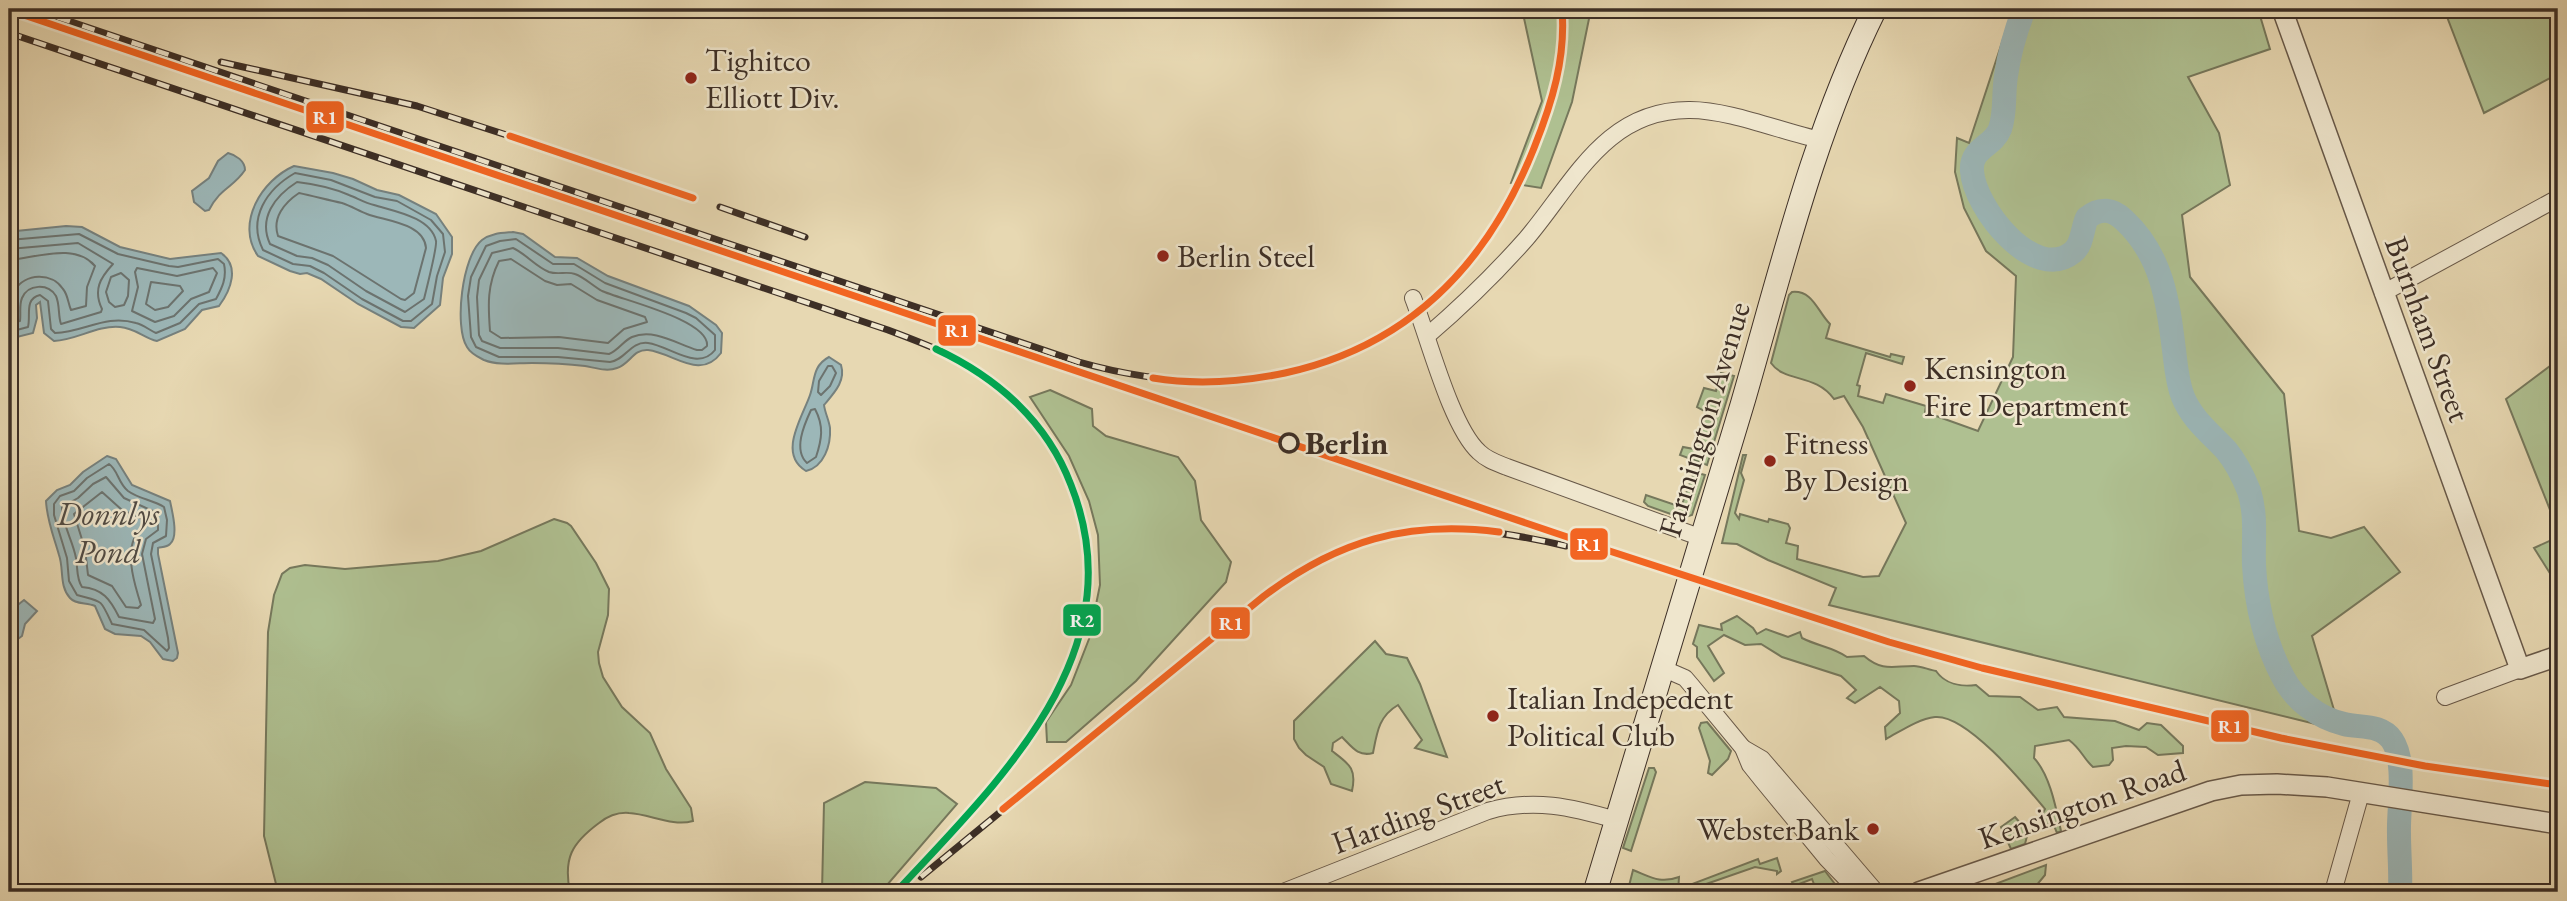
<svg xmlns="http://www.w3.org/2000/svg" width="2567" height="901" font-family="'EB Garamond',serif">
  <rect width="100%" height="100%" fill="#e7d8b2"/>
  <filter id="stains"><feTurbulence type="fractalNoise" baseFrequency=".00286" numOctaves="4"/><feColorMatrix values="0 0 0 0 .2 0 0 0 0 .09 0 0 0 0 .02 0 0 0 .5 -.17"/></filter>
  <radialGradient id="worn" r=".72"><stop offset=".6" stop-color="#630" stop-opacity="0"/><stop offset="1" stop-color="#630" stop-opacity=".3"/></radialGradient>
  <g fill="#afc091" stroke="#76785c" stroke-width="2">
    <polygon points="1522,9 1591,9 1572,102 1541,188 1511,183 1542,101"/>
    <path d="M 1991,9 L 2258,9 L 2270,49 L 2188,77 L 2219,133 L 2230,185 L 2182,215 L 2190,277 L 2284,394 L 2299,531 L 2331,538 L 2364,527 L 2400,572 L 2312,636 L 2340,730 L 1829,605 L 1836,588 L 1768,560 L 1737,544 L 1722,543 L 1743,455 L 1746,455 L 1741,473 L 1744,480 L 1735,513 L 1739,519 L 1740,514 L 1768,522 L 1769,519 L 1788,524 L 1790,528 L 1786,543 L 1798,546 L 1797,559 L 1863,577 L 1879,576 L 1906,523 L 1863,427 L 1844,396 L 1834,399 C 1815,373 1785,383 1771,363 L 1789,295 L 1792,292 C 1813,290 1817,311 1830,324 L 1826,338 L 1890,357 L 1891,354 L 1904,357 L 1902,364 L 1866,353 L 1857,385 L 1860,386 L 1858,396 L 1883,403 L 1886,394 L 1926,406 L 1925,412 L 1978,431 L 2013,357 L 2016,276 L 1986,251 L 1964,208 L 1955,172 L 1957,138 L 1969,143 L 2010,18 Z"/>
    <polygon points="2444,9 2558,9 2558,74 2484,113"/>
    <polygon points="2558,360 2558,530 2506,399"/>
    <polygon points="1721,373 1734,376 1707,465 1680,455 1683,447 1694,449 1706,412 1697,407 1704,388 1716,391"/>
    <polygon points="1050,390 1092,409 1093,426 1106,436 1178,457 1195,481 1201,520 1231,562 1226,582 1136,681 1066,742 1047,742 1046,722 1071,685 1089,639 1100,585 1098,535 1089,501 1069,456 1030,397"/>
    <polygon points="1694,472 1705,475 1692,515 1682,518 1648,506 1644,502 1646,495 1681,507"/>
    <path d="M 554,519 L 567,523 L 571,526 L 596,563 L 609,589 L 608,615 L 598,652 L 599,663 L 603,677 L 622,707 L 650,733 L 666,769 L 691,808 L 693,821 C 672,827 650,814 629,813 C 617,812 608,816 599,823 C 572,843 563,858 570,892 L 278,892 L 264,836 L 268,632 L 274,595 L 282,574 L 290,568 L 305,565 L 345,569 L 438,561 L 481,551 Z"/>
    <polygon points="2558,537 2558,586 2534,548"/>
    <path d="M 1737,616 L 1753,628 L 1757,634 L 1766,629 L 1788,637 L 1800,632 L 1802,638 C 1817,646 1833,647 1847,657 L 1864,656 C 1883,672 1893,666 1914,666 C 1921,666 1929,670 1936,671 C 1945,684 1961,687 1976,685 L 1989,696 L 2020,697 L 2038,710 L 2057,707 L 2064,717 L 2115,721 L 2139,730 L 2147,723 L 2161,725 L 2183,746 L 2183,753 L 2158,755 L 2146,747 L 2126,746 L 2112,748 L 2113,760 L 2109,765 L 2093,767 C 2082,757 2082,750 2069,740 L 2035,746 L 2034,758 C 2050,775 2056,808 2061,831 L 2057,833 L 2053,823 L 2045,825 L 2042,823 L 2041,816 L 2045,809 C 2025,785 1967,714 1935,717 C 1918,719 1901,731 1886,739 L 1885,727 L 1900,713 L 1899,701 L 1880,687 L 1855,703 L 1847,698 L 1856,690 L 1841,676 L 1782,657 L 1761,644 L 1745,645 L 1724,635 L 1708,646 L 1724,673 L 1714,681 L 1697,657 L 1697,647 L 1693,644 L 1699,625 L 1722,630 L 1721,624 Z"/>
    <path d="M 1375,641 L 1386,654 L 1407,658 L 1420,684 L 1447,757 L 1415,748 L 1422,740 L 1398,705 C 1379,716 1377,732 1373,753 C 1358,757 1352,747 1342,737 L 1333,743 L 1332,751 C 1349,764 1357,768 1352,791 L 1331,784 L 1324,767 L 1306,755 L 1299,748 L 1294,739 L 1294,721 Z"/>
    <polygon points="1707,722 1731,751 1728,759 1712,775 1708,773 1710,761 1699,728 1701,723"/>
    <polygon points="1649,768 1654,768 1656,772 1631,851 1623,848"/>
    <polygon points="865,782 936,788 957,804 881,892 822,892 824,803"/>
    <polygon points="2015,817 2028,832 2025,844 2011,849 2001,827"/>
    <polygon points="1777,858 1781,871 1777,874 1777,871 1755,867 1686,891 1692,884 1758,859 1760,864"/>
    <polygon points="2046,865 2045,875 2031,892 1974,892"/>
    <path d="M 1633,870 C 1651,877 1660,884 1679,877 L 1678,892 L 1609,892 L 1611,886 L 1629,886 Z"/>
    <polygon points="1825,871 1841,892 1817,892 1812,879 1794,886 1792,882"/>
  </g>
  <g fill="#9cb7b8" stroke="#76817e" stroke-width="2">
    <path d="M 228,153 C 236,155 245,161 245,170 C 233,188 221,187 209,210 L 205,211 L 194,202 L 192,191 L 209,178 L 218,161 Z"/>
    <path d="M 294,166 L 333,173 L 353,179 L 377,190 L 399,195 L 436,214 L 452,237 L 452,254 L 443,278 L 440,305 L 414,328 L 401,327 L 358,304 L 321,279 L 307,273 L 300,274 L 290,271 L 258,256 C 235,223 262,180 294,166 Z"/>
    <path d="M 66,226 L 82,227 L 120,247 L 170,259 L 221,253 C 240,266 231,290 219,306 L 202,310 L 185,329 L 157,341 C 144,338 135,328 120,327 C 97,325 77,340 54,341 L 44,333 L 40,302 L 36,305 L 37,318 L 33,333 L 9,339 L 9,235 L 16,231 Z"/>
    <path d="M 513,232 L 523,234 L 555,257 L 577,258 L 608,276 L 689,306 L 716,325 L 722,333 L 721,353 C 700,381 674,353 648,350 C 633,349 630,364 617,368 C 607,372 596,368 585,366 C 568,364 550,363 532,363 C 516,363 499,366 484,360 C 478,357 471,354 467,347 C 454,327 462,256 482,240 C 491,233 502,233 513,232 Z"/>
    <path d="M 829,357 L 841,365 C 846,381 834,393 824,405 C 825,413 829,420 830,428 C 831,445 824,467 806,471 C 777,454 803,416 810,395 C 815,381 812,366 829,357 Z"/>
    <path d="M 107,456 L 116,459 L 132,485 L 170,501 C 172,511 179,537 170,544 C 167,547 162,547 158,548 L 158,554 L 178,653 L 177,658 L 173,661 L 163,659 L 150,642 L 141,636 L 115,634 L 105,629 L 95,606 C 87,602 76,605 70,598 C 59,586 64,569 59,555 C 54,537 47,521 46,501 L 57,490 L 70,485 L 83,472 Z"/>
    <polygon points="24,600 37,611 25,624 22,636 18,639 9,636 9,612"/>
  </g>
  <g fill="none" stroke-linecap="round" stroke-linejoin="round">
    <g stroke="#6c736f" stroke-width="2">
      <path d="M 295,173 L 331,180 L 375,197 L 397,201 L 431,220 L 443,234 L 445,252 L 437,276 L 432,304 L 411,321 L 403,321 L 362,299 L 324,273 L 310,266 L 293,264 L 263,250 C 247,218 267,189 295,173 Z"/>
      <path d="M 297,182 C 314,184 333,188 349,195 C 357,198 365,203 374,205 C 393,211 431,217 436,241 C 437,246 426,291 424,299 L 405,312 L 366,291 L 328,265 L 312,258 L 297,256 L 270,244 C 258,218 275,196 297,182 Z"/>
      <path d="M 299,193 C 313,196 328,200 342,203 C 351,206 359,211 367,214 C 385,221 424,223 426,248 L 414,293 L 405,300 L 401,299 L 333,256 L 278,236 C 272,218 284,203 299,193 Z"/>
      <path d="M 516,239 L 553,264 L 574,264 L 605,283 L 686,313 L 696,318 L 715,335 L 715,350 C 698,372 670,346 648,343 C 630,341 626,360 610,362 L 558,357 L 499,357 L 476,347 L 471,337 L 468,296 L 471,277 L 486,246 L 500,241 Z"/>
      <path d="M 9,240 L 79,234 L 118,254 L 169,266 L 178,267 L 218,259 L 224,264 C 227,278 222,288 216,299 L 199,304 L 180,323 L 156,333 C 149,330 144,325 136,323 C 105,314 85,332 55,333 L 51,329 L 48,301 L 40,295 C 24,299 31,315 28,327 L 9,332"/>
      <path d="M 513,248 C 526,254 535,266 549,272 C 558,275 567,271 575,274 C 584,277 593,286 602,291 C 622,300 710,320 707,346 L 702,350 L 697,350 C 677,344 654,328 632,337 C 623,341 619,350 609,354 L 558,348 L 500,348 L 482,341 L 479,335 L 477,297 L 479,280 L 492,253 Z"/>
      <path d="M 9,249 L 78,243 L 113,264 C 100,278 93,290 102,309 L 101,312 L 61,324 C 58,316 60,305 56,296 C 48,283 28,284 22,298 C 19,305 21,314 20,321 L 9,323"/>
      <path d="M 511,259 L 545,281 L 557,285 L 571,284 L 597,300 L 645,317 L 647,322 L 624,329 L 608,343 L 559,337 L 501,338 L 490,331 C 488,305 487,285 499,261 Z"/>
      <path d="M 9,260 C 36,258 75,242 95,266 L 87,287 L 86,306 L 71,310 C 68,303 68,295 63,289 C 52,272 25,273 15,290 C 10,296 10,304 9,311"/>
      <polygon points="137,268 177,276 213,268 217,273 209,292 191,299 174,316 155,322 132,311 138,287 135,272"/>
      <polygon points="121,273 129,280 128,296 124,305 115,307 109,302 106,292 111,277"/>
      <polygon points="151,282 180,286 183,291 168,307 155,310 146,304"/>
      <polygon points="828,366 832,366 836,373 830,386 821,395 818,392 819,381"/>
      <path d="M 815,409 C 824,426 822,439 816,457 L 807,463 C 793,450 804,425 811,410 Z"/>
      <path d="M 109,464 C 118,470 118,483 128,491 C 139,499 153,500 164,507 L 167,520 L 166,536 L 153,543 L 151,554 L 168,638 L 169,648 L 167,651 L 144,630 L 112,624 C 100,598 103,602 77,595 L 69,581 L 67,558 L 54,515 L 54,504 L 60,496 L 74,491 L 87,478 Z"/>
      <path d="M 106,477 L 124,498 L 155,512 L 158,520 L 158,530 L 146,539 L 142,554 L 155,619 L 153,623 L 119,617 C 110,599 103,589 82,587 C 76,578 78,569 76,558 C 73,541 62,524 62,507 L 78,498 L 93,484 Z"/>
      <path d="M 102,492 L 122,510 L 147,521 C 144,527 137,531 134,539 C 126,557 135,586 141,605 L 138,608 L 126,607 L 112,586 L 88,575 L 85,549 L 74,514 Z"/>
    </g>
    <path stroke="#9cb7b8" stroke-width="24" d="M 2024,9 C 2016,30 2009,53 2006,76 C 2003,94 2006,112 2000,129 C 1993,147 1970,148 1972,171 C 1974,207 2034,284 2073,252 C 2083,244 2082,228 2087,218 C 2100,207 2113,209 2124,220 C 2162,255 2168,301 2174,350 C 2176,366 2177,382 2183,397 C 2192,419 2210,433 2226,450 C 2236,462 2243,476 2249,491 C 2257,516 2253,539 2254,565 C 2256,603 2265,643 2283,677 C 2295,700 2318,718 2344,724 C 2360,728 2381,724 2392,740 C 2407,762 2398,808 2399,834 C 2399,853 2401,873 2400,892"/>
    <g stroke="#685949" stroke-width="18">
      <g id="minor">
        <polyline points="2383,293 2558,198"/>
        <path d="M 1413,298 C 1428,336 1451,427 1479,452 C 1487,460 1497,463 1507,467 L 1702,538"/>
        <path d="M 1427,336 C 1462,306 1495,274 1526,239 C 1573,184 1605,109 1690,110 C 1729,110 1780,131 1820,140"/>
        <polyline points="1662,668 1685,678 1691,685 1743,748 1750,765 1762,780 1827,859 1859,892"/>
        <polyline points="2445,697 2520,669"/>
        <polyline points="1743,748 1762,759 1876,892"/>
        <path d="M 1283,892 L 1488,811 C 1533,798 1572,807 1616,820"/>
        <polyline points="2333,892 2361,793"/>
      </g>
    </g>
    <g stroke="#685949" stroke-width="22">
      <g id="tertiary">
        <polyline points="2282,9 2520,669 2558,656"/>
        <polyline points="1919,892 2211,791 2241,785 2277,784 2327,787 2558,824"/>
      </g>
    </g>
    <g stroke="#3d2f26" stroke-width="25">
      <path id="secondary" d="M 1595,892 C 1643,730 1694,568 1742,405 C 1781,271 1813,134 1875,9"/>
    </g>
    <use href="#minor" stroke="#efe6cd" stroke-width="16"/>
    <use href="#tertiary" stroke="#efe6cd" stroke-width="19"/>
    <use href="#secondary" stroke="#efe6cd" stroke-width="23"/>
    <g stroke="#3d2f26" stroke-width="7">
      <g id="rail">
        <path d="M 33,9 L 1079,362 C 1220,402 1370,382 1469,264 C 1491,236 1508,205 1523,173 C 1548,122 1566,66 1562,9"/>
        <path d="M 9,33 L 888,330 C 928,345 968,360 1001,387 C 1088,460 1114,586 1061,686 C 1020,764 955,828 896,892"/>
        <polyline points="221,62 417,106 593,163"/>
        <polyline points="720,207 805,237"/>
        <path d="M 921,877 L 1264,596 C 1366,519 1445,518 1566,546"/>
      </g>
    </g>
    <use href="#rail" stroke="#efe6cd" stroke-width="4.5" stroke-dasharray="13" stroke-linecap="butt"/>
    <g stroke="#efe6cd" stroke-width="12">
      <g id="rail-1">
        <polyline points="9,10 1588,544 1889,642 1982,668 2281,738 2425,766 2558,785"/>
        <polyline points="510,136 693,198"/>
        <path d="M 1153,378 C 1196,385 1241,382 1285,373 C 1409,346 1488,264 1534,148 C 1552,103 1566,58 1562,9"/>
        <path d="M 1003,809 L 1264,596 C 1337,541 1407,520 1499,532"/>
      </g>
    </g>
    <g stroke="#efe6cd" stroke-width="12">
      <path id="rail-2" d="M 896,892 C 1000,780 1137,652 1071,485 C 1047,421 996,377 936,349"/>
    </g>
    <use href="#rail-1" stroke="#f26522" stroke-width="7"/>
    <use href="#rail-2" stroke="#00a651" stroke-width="7"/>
  </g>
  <g fill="#8f2418" stroke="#efe6cd" stroke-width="2.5">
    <circle cx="691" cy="78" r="7"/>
    <circle cx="1163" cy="256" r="7"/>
    <circle cx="1910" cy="386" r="7"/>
    <circle cx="1770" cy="461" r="7"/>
    <circle cx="1493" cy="716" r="7"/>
    <circle cx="1873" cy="829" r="7"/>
  </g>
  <circle fill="#efe6cd" stroke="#3d2f26" stroke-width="3.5" cx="1289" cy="443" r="9"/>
  <g text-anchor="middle" stroke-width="5" stroke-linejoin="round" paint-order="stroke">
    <g font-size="32" fill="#3d2f26" stroke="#efe6cd" text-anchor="start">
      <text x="705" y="71">Tighitco<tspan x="705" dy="37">Elliott Div.</tspan></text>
      <text x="1177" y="267">Berlin Steel</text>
      <text x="1924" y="379">Kensington<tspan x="1924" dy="37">Fire Department</tspan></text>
      <text x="1784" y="454">Fitness<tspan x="1784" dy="37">By Design</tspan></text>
      <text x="1507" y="709">Italian Indepedent<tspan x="1507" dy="37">Political Club</tspan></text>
      <text x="1859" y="840" text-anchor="end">WebsterBank</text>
    </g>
    <g font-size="32" fill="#3d2f26" stroke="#efe6cd">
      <text transform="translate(2428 329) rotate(70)" y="11">Burnham Street</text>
      <text transform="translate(1704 419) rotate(-73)" y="11">Farmington Avenue</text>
      <text transform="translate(2082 804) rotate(-19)" y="11">Kensington Road</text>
      <text transform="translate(1418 813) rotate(-20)" y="11">Harding Street</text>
    </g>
    <g font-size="32" font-weight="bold" fill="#3d2f26" stroke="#efe6cd" text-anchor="start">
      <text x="1305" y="454">Berlin</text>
    </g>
    <g font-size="33" font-style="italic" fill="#504a43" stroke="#efe6cd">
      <text x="108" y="525">Donnlys<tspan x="108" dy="38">Pond</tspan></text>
    </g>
  </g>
  <g stroke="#efe6cd" stroke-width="2.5">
    <rect x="305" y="100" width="40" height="34" rx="7" fill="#f26522"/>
    <rect x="937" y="314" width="40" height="33" rx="7" fill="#f26522"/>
    <rect x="1569" y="527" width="40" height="34" rx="7" fill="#f26522"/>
    <rect x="1062" y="603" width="40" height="34" rx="7" fill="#00a651"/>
    <rect x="1210" y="606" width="41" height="34" rx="7" fill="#f26522"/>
    <rect x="2210" y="709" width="40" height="34" rx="7" fill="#f26522"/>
  </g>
  <g font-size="19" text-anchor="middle" font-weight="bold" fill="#fff">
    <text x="325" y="124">R1</text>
    <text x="957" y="337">R1</text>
    <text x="1589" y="551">R1</text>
    <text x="1082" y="627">R2</text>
    <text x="1231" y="630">R1</text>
    <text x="2230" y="733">R1</text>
  </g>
  <rect width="2567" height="901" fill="none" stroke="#e7d8b2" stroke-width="35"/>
  <rect x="10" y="10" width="2546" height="880" fill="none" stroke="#3d2f26" stroke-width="3.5"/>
  <rect x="18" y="18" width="2532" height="866" fill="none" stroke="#3d2f26" stroke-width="2"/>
  <rect width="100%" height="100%" filter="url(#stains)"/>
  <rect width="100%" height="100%" fill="url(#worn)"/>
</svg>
